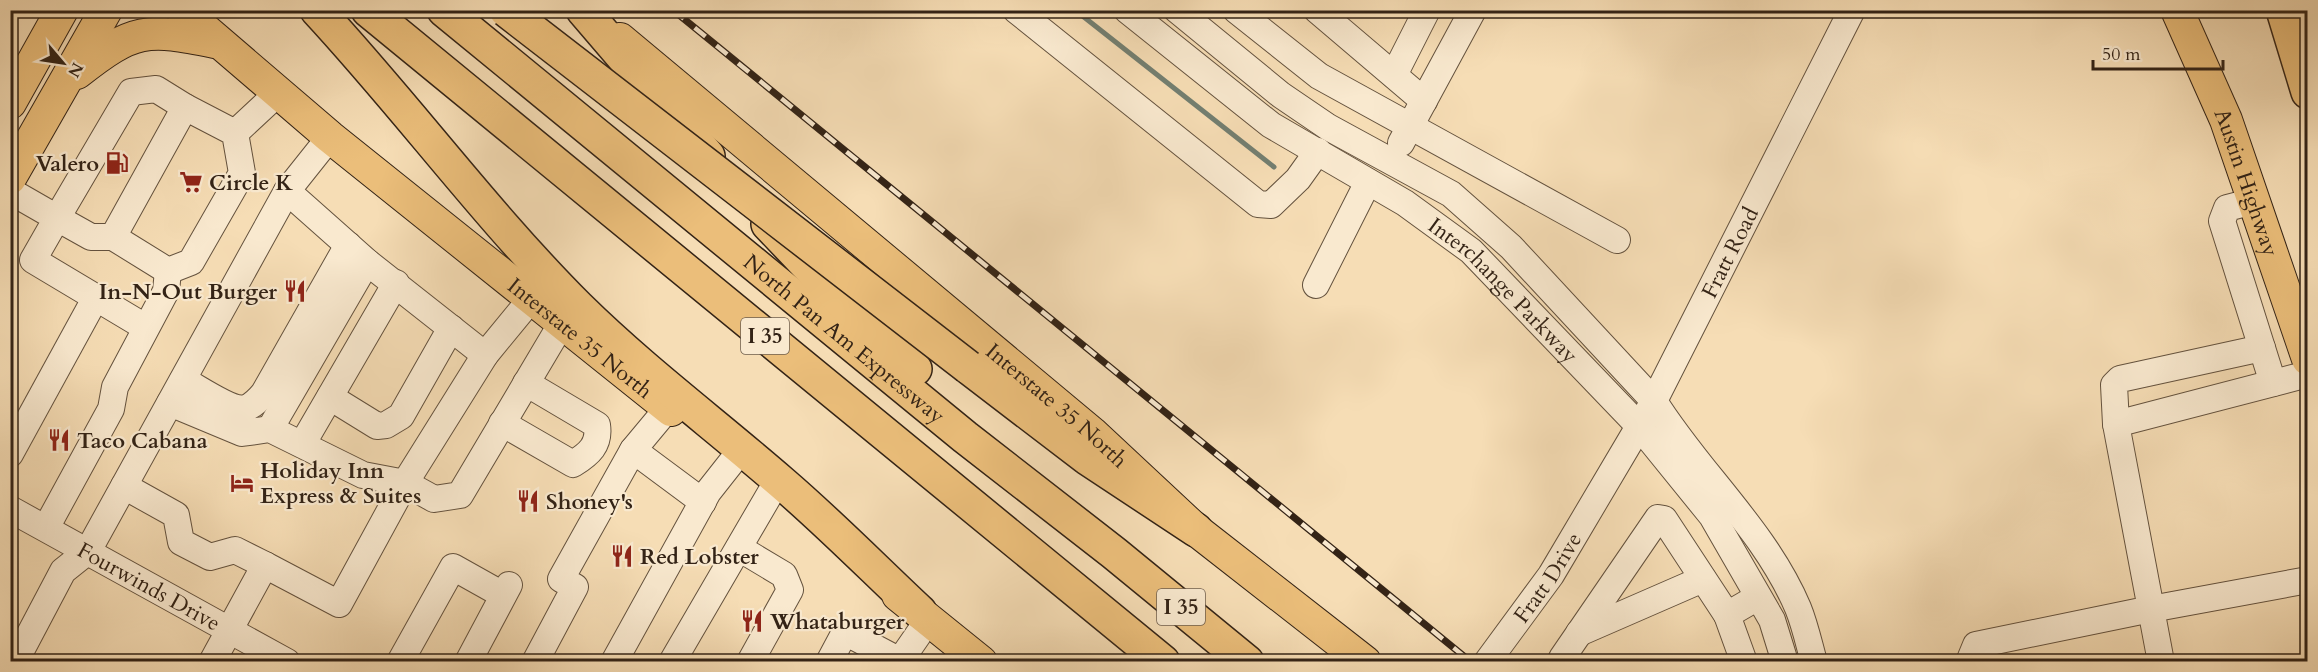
<svg xmlns="http://www.w3.org/2000/svg" width="2318" height="672" font-family="Cardo,serif">
  <rect width="100%" height="100%" fill="#f6ddb5"/>
  <filter id="stains"><feTurbulence type="fractalNoise" baseFrequency=".00333" numOctaves="4"/><feColorMatrix values="0 0 0 0 .2 0 0 0 0 .09 0 0 0 0 .02 0 0 0 .5 -.17"/></filter>
  <radialGradient id="worn" r=".72"><stop offset=".6" stop-color="#630" stop-opacity="0"/><stop offset="1" stop-color="#630" stop-opacity=".3"/></radialGradient>
  <g fill="none" stroke-linecap="round" stroke-linejoin="round">
    <polyline stroke="#737f71" stroke-width="5" points="1075,10 1274,167"/>
    <g stroke="#64523e" stroke-width="28">
      <g id="minor">
        <polyline points="1016,10 1258,204 1271,205 1298,179 1318,151"/>
        <path id="s1" d="M 1127,10 L 1271,125 L 1405,203 L 1471,251 L 1639,426 L 1712,516 L 1772,620 L 1785,662"/>
        <path d="M 1177,10 L 1281,95 L 1328,127 L 1451,194 L 1511,247 L 1654,401 C 1698,472 1765,530 1798,608 C 1805,625 1809,644 1814,662"/>
        <polyline points="1236,10 1319,76 1617,240"/>
        <polyline points="1317,10 1424,101"/>
        <polyline points="1394,75 1427,10"/>
        <polyline points="235,133 185,107 113,237 168,271 191,262 242,173 235,133 278,93"/>
        <polyline points="1401,143 1473,10"/>
        <polyline points="10,191 57,218 33,260 145,327"/>
        <polyline points="287,191 367,262 485,355 531,299"/>
        <polyline points="2254,201 2227,208 2222,221 2273,383"/>
        <polyline points="113,237 91,237 57,218 131,92 156,89 185,107"/>
        <polyline points="1316,285 1368,182"/>
        <path d="M 183,380 C 197,387 232,412 246,408 C 254,405 259,399 264,393 L 348,245"/>
        <polyline points="330,397 377,426 386,425 401,416 451,328"/>
        <polyline points="170,403 242,433 270,429 363,475 405,483 485,355"/>
        <path d="M 502,423 L 573,464 C 589,454 600,445 597,425 L 526,383"/>
        <polyline points="2116,424 2114,385 2120,379 2262,348"/>
        <polyline points="270,429 367,262"/>
        <polyline points="303,443 396,283"/>
        <polyline points="633,450 703,502"/>
        <polyline points="10,454 96,297"/>
        <polyline points="124,486 176,515 181,542 210,557 235,550 265,565 212,662"/>
        <path id="s2" d="M 10,509 L 287,662"/>
        <polyline points="46,528 111,409 115,387 166,291 168,271"/>
        <polyline points="739,548 784,575 790,590 750,662"/>
        <polyline points="265,565 339,604 405,483 434,499 460,495 562,323"/>
        <polyline points="1727,615 1744,662"/>
        <polyline points="1579,633 1703,579"/>
        <polyline points="15,662 63,571 88,551 287,191 330,137"/>
        <polyline points="400,662 453,567 503,595"/>
        <polyline points="468,662 509,585"/>
        <polyline points="535,662 575,587 561,579 633,450 668,408"/>
        <polyline points="614,662 708,492 734,459"/>
        <polyline points="672,662 771,492"/>
        <polyline points="829,662 845,632 900,661 929,619"/>
        <path id="s3" d="M 1487,662 L 1551,575 L 1654,401 L 1852,10"/>
        <polyline points="1563,662 1562,658 1658,518 1664,519 1727,615 1758,597"/>
        <polyline points="1969,662 1976,645 2151,609 2116,424 2308,374"/>
        <polyline points="2161,662 2151,609 2308,580"/>
      </g>
    </g>
    <g stroke="#332316" stroke-width="34">
      <g id="major">
        <path id="s4" d="M 182,10 L 330,137 L 671,410"/>
        <path id="s5" d="M 2177,10 L 2226,120 L 2308,359"/>
        <path id="s6" d="M 620,39 L 1092,433 L 1196,530 L 1365,662"/>
        <path d="M 77,73 C 134,28 146,28 215,42"/>
        <polyline points="10,103 62,10"/>
        <polyline points="10,178 106,10"/>
        <polyline points="898,595 981,662"/>
      </g>
    </g>
    <g stroke="#332316" stroke-width="36">
      <g id="highway">
        <path d="M 317,10 C 407,107 485,214 578,307 C 642,370 713,423 781,482 C 829,523 874,569 920,612"/>
        <polyline points="368,10 1163,662"/>
        <path id="s7" d="M 444,10 L 965,437 L 1114,553 L 1247,662"/>
        <polyline points="583,10 708,156"/>
        <polyline points="2283,10 2308,92"/>
        <polyline points="768,224 848,308 915,369"/>
        <polyline points="968,367 1087,458 1196,530"/>
      </g>
    </g>
    <use href="#minor" stroke="#f9e9cf" stroke-width="26"/>
    <use href="#major" stroke="#ebbe7a" stroke-width="32"/>
    <use href="#highway" stroke="#ebbe7a" stroke-width="33"/>
    <g stroke="#332316" stroke-width="7">
      <polyline id="rail" points="673,10 1471,662"/>
    </g>
    <use href="#rail" stroke="#f9e9cf" stroke-width="4.5" stroke-dasharray="14" stroke-linecap="butt"/>
    <g stroke="#332316" stroke-width="36" stroke-linecap="butt">
      <polyline id="highway-bridge" points="506,10 968,367"/>
    </g>
    <use href="#highway-bridge" stroke="#ebbe7a" stroke-width="33"/>
  </g>
  <defs>
    <g id="fuel-bare" transform="scale(1.8)"><path d="M-5.5-6h7V0h2V4h1.3V-2.5L3-4.5l.8-.8L6-3V5H2.5V1h-1V6h-7ZM-4.2-4.7v3.2H.2V-4.7Z" fill="#8f2418" stroke="#f9e9cf" stroke-width="2.5" paint-order="stroke"/></g>
    <g id="supermarket-bare" transform="scale(1.8)"><path d="M-6-5.5h2.5l.6 2H6L4.5 2H-2.5L-4.4-4H-6ZM-1.5 3.2a1.3 1.3 0 1 0 .1 0ZM3 3.2a1.3 1.3 0 1 0 .1 0Z" fill="#8f2418" stroke="#f9e9cf" stroke-width="2.5" paint-order="stroke"/></g>
    <g id="restaurant-bare" transform="scale(1.8)"><path d="M-5-6h1v4h1v-4h1v4h1v-4h1v5L-1.5 .5V6h-2V.5L-5-1ZM5-6V6H3V1.5H1.5Q1.5-4 5-6Z" fill="#8f2418" stroke="#f9e9cf" stroke-width="2.5" paint-order="stroke"/></g>
    <g id="hotel-bare" transform="scale(1.8)"><path d="M-6-4.5h1.5V1H6V5H4.5V3h-9V5H-6ZM-4 0a1.8 1.8 0 1 1 3.6 0ZM.5 0V-2.5h3Q6-2.5 6 0Z" fill="#8f2418" stroke="#f9e9cf" stroke-width="2.5" paint-order="stroke"/></g>
  </defs>
  <g fill-rule="evenodd">
    <use href="#fuel-bare" x="117" y="163"/>
    <use href="#supermarket-bare" x="191" y="182"/>
    <use href="#restaurant-bare" x="295" y="291"/>
    <use href="#restaurant-bare" x="59" y="440"/>
    <use href="#hotel-bare" x="242" y="483"/>
    <use href="#restaurant-bare" x="528" y="501"/>
    <use href="#restaurant-bare" x="622" y="556"/>
    <use href="#restaurant-bare" x="752" y="621"/>
  </g>
  <g text-anchor="middle" stroke-width="4.5" stroke-linejoin="round" paint-order="stroke">
    <g fill="#f9e9cf" stroke="#6e5e4e" stroke-width="1.5">
      <rect x="741" y="318" width="48" height="36" rx="4.5"/>
      <rect x="1157" y="589" width="48" height="36" rx="4.5"/>
    </g>
    <g font-size="21" font-weight="bold" fill="#332316">
      <text x="765" y="343">I 35</text>
      <text x="1181" y="614">I 35</text>
    </g>
    <g font-size="22" font-weight="bold" fill="#332316" stroke="#f9e9cf" text-anchor="start">
      <text x="99" y="171" text-anchor="end">Valero</text>
      <text x="209" y="190">Circle K</text>
      <text x="277" y="299" text-anchor="end">In-N-Out Burger</text>
      <text x="77" y="448">Taco Cabana</text>
      <text x="260" y="478">Holiday Inn<tspan x="260" dy="25">Express &amp; Suites</tspan></text>
      <text x="546" y="509">Shoney's</text>
      <text x="640" y="564">Red Lobster</text>
      <text x="770" y="629">Whataburger</text>
    </g>
    <g font-size="22" fill="#332316" stroke="#f9e9cf">
      <text dy="8" stroke="none"><textPath href="#s5" startOffset="186">Austin Highway</textPath></text>
      <text dy="8" stroke="none"><textPath href="#s3" startOffset="477">Fratt Road</textPath></text>
      <text dy="8" stroke="none"><textPath href="#s1" startOffset="471">Interchange Parkway</textPath></text>
      <text dy="8" stroke="none"><textPath href="#s4" startOffset="516">Interstate 35 North</textPath></text>
      <text dy="8" stroke="none"><textPath href="#s7" startOffset="518">North Pan Am Expressway</textPath></text>
      <text dy="8" stroke="none"><textPath href="#s6" startOffset="570">Interstate 35 North</textPath></text>
      <text dy="8" stroke="none"><textPath href="#s3" startOffset="104">Fratt Drive</textPath></text>
      <text dy="8" stroke="none"><textPath href="#s2" startOffset="159">Fourwinds Drive</textPath></text>
    </g>
  </g>
  <rect width="2318" height="672" fill="none" stroke="#f6ddb5" stroke-width="36"/>
  <rect x="12" y="12" width="2294" height="648" fill="none" stroke="#332316" stroke-width="3"/>
  <rect x="18" y="18" width="2282" height="636" fill="none" stroke="#332316" stroke-width="1.5"/>
  <g transform="translate(63 63) rotate(119)" stroke="#f9e9cf" stroke-width="4.5" paint-order="stroke">
  <path d="M0-4.5L10 22L0 15L-10 22Z" fill="#332316"/>
  <text y="-9" font-size="16" font-weight="bold" text-anchor="middle" fill="#332316">N</text>
  </g>
  <path d="M2093 60v9h130v-9" fill="none" stroke="#332316" stroke-width="3"/>
  <text x="2102" y="60" font-size="18" fill="#332316" stroke="#f9e9cf" stroke-width="4.5" paint-order="stroke">50 m</text>
  <rect width="100%" height="100%" filter="url(#stains)"/>
  <rect width="100%" height="100%" fill="url(#worn)"/>
</svg>
